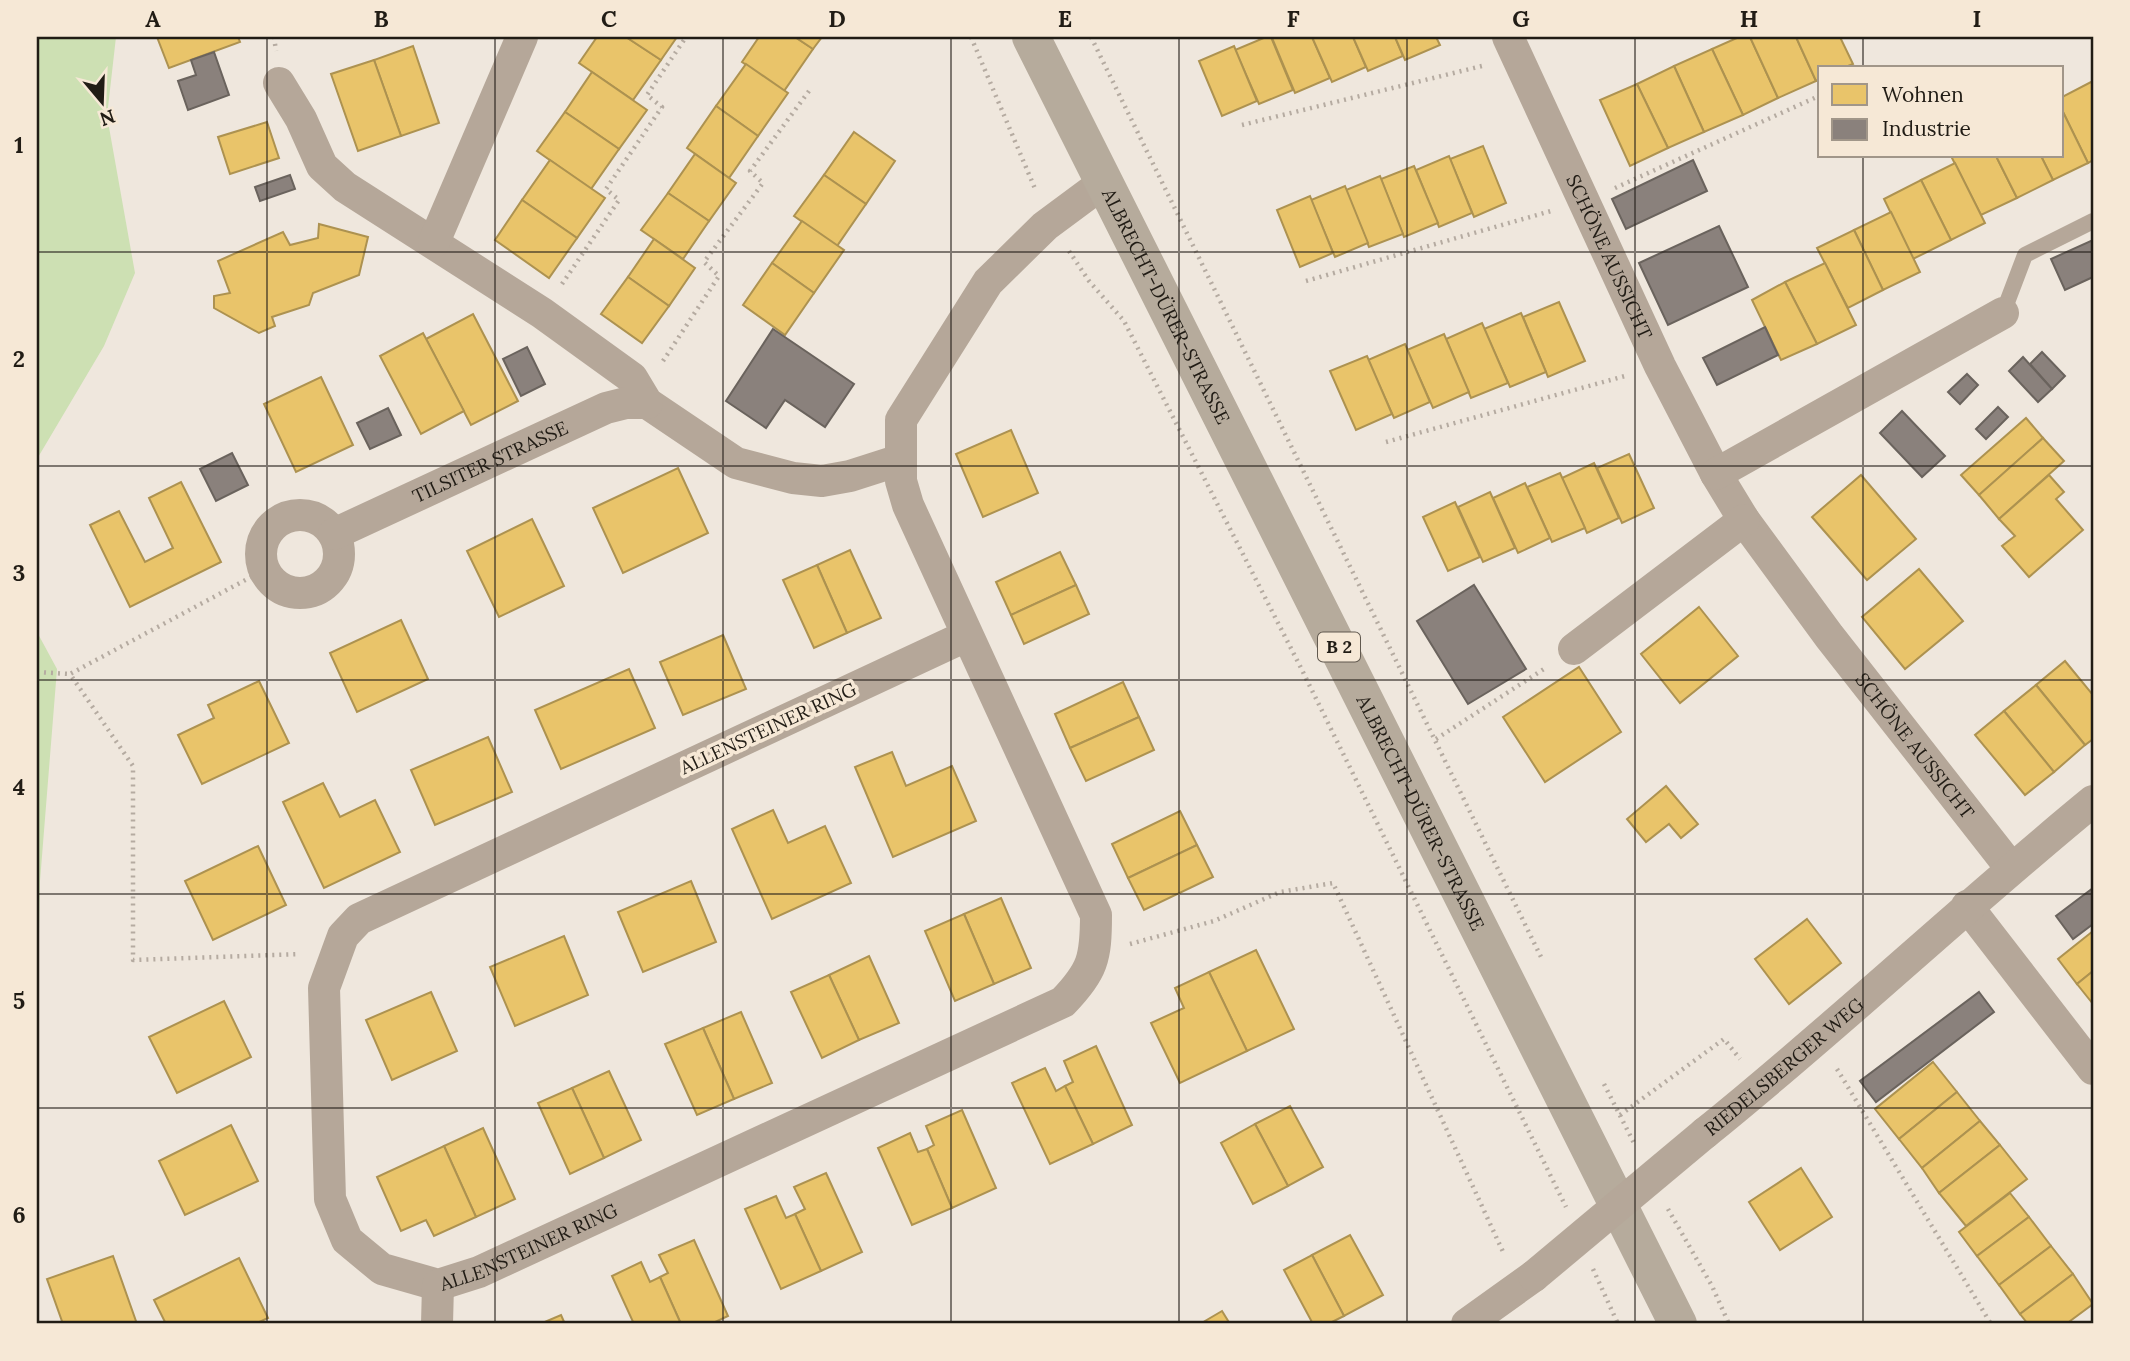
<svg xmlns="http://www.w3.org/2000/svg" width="2130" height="1361" font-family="Lora,serif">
  <rect width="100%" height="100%" fill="#efe7dd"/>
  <g fill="#cde0b3">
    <polygon points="37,37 116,37 107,116 135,273 104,346 37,459"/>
    <polygon points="37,632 57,669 40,881 37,1044"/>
  </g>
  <g fill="#e9c46a" stroke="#ad9250" stroke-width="2">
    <polygon points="157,37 238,37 240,42 169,68"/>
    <polygon points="597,37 626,37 661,60 633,100 579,63"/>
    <polygon points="626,37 677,37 661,60"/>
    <polygon points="759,37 795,37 813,49 784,91 742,62"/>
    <polygon points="795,37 822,37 813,49"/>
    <polygon points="1266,37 1271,37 1293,90 1259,104 1235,50"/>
    <polygon points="1276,37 1312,37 1330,78 1295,93 1272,38"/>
    <polygon points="1312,37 1353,37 1366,67 1332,82"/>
    <polygon points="1353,37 1395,37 1403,56 1368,71"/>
    <polygon points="1395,37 1436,37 1440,45 1405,60"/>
    <polygon points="1739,37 1750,37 1778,98 1743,115 1712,49"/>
    <polygon points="1750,37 1796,37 1816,81 1778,98"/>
    <polygon points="1796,37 1840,37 1853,64 1843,68 1820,68 1820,79 1816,81"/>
    <polygon points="413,46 439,123 401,136 374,60"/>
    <polygon points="1234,46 1257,101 1222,116 1199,61"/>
    <polygon points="1712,49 1743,115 1704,132 1674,66"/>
    <polygon points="374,60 401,136 358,151 331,74"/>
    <polygon points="746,64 788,93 758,136 716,106"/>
    <polygon points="1674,66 1704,132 1668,148 1637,84"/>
    <polygon points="592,72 647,110 619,149 565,112"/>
    <polygon points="2093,81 2093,160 2088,163 2062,110 2062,97"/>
    <polygon points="1637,84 1668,148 1630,166 1600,100"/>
    <polygon points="716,106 758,136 729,178 687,148"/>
    <polygon points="2062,110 2088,163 2053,180 2041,156 2062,156"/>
    <polygon points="565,112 619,149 591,189 537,151"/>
    <polygon points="267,122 279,158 230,174 218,137"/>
    <polygon points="854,132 895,161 866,204 824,175"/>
    <polygon points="1483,146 1506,203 1474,217 1450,159"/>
    <polygon points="695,154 736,183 709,221 668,193"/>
    <polygon points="1449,156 1472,213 1439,227 1416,170"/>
    <polygon points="1951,156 1996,156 2017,198 1981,215"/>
    <polygon points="1996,156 2041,156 2053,180 2017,198"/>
    <polygon points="550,160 605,198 577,238 522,200"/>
    <polygon points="1955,163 1985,223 1951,240 1921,180"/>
    <polygon points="1414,166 1438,223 1404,237 1381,179"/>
    <polygon points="824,175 866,204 837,246 794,216"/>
    <polygon points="1380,176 1403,234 1369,247 1346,190"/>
    <polygon points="1921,180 1951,240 1913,259 1884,199"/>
    <polygon points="1345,186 1368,243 1335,257 1311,200"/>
    <polygon points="668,193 709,221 683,259 641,230"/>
    <polygon points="1310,196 1333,253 1300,267 1277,210"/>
    <polygon points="522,200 577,238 549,278 495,240"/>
    <polygon points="1891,212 1920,272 1883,290 1854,230"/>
    <polygon points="802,221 844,250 814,293 772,263"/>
    <polygon points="319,224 368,237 359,275 313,293 309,305 272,317 275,326 259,333 214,308 214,296 230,293 218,261 283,232 290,245 318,238"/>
    <polygon points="1854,230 1883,290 1848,308 1817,248"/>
    <polygon points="654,239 695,268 669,306 628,277"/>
    <polygon points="772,263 814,293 785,335 743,305"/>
    <polygon points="1825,263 1856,325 1817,344 1785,282"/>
    <polygon points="628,277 669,306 642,343 601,314"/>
    <polygon points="1785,282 1817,344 1781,360 1752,300"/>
    <polygon points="1559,302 1585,361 1548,377 1523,317"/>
    <polygon points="1521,313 1546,372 1510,387 1484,329"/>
    <polygon points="473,314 518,401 471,425 426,339"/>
    <polygon points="1482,323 1508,383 1471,398 1446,339"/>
    <polygon points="423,333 464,411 421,434 380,356"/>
    <polygon points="1444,334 1469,392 1433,408 1407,350"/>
    <polygon points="1405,344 1430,402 1394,418 1368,360"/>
    <polygon points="1367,356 1392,414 1356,430 1330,371"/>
    <polygon points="321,377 353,445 296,472 264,404"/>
    <polygon points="2026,418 2043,438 1979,495 1961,475"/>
    <polygon points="1011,430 1038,493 983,517 956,454"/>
    <polygon points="2043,438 2064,461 1999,519 1979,495"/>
    <polygon points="1629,454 1654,508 1622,523 1597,468"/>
    <polygon points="1594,463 1619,518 1587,533 1562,478"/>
    <polygon points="678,468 708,533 623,573 593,508"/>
    <polygon points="1560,473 1585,528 1552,542 1527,487"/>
    <polygon points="1861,475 1916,539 1867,580 1812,517"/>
    <polygon points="2049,475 2064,492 2056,499 2083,530 2029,577 2002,546 2015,536 1999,519"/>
    <polygon points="181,482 221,562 130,607 90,525 119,511 145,562 173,548 149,498"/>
    <polygon points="1525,483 1550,538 1518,553 1493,498"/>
    <polygon points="1490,492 1515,548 1483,562 1458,507"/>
    <polygon points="1455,502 1480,557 1448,571 1423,517"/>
    <polygon points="532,519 564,586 499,617 467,551"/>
    <polygon points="850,550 881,618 847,633 817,565"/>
    <polygon points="1060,552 1076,585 1011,615 996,582"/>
    <polygon points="817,565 847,633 814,648 783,580"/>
    <polygon points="1919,569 1963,621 1905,669 1862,617"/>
    <polygon points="1076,585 1089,614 1024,644 1011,615"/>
    <polygon points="1699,607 1738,656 1680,703 1641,654"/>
    <polygon points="401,620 428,679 357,712 330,653"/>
    <polygon points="723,635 746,689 683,715 660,662"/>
    <polygon points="2065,661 2093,695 2093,739 2085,745 2036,685"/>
    <polygon points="1579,667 1621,732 1545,782 1503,717"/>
    <polygon points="629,669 655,728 561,769 535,710"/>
    <polygon points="259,681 289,743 202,784 178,735 214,718 208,705"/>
    <polygon points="1123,682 1139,717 1070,748 1055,714"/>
    <polygon points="2036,685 2085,745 2054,772 2004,711"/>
    <polygon points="2004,711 2054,772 2025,795 1975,735"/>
    <polygon points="1139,717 1154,750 1086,781 1070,748"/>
    <polygon points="488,737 512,792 435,825 411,770"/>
    <polygon points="892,752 906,786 952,766 976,821 893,857 855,767"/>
    <polygon points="323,783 340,817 375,800 400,852 324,888 283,802"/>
    <polygon points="1666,786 1698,824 1681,838 1669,824 1646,842 1627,819"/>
    <polygon points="773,810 788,843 825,826 851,883 772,919 732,829"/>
    <polygon points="1180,811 1197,845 1128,878 1112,844"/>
    <polygon points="1197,845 1213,877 1144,910 1128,878"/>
    <polygon points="258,846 286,905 213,940 185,881"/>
    <polygon points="691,881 716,942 643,972 618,912"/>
    <polygon points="1001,898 1031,968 994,984 964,914"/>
    <polygon points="964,914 994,984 955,1001 925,931"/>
    <polygon points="1807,919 1841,963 1789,1004 1755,959"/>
    <polygon points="2093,931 2093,971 2077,984 2058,959"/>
    <polygon points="564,936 588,995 515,1026 490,967"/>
    <polygon points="1256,950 1294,1029 1247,1051 1209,972"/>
    <polygon points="869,956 899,1023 859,1040 829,975"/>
    <polygon points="2093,971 2093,1004 2077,984"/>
    <polygon points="1209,972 1247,1051 1180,1083 1151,1023 1184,1008 1175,988"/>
    <polygon points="829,975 859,1040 822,1058 791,992"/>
    <polygon points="431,992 457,1051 392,1080 366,1020"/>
    <polygon points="224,1001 251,1057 177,1093 149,1037"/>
    <polygon points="741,1012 772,1083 734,1099 703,1028"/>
    <polygon points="703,1028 734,1099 697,1115 665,1044"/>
    <polygon points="1096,1046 1132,1125 1093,1144 1065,1086 1073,1082 1064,1061"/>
    <polygon points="1933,1062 1957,1092 1899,1139 1875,1109"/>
    <polygon points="1045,1068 1056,1091 1065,1086 1093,1144 1050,1164 1012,1083"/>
    <polygon points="609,1071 641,1140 604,1158 572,1088"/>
    <polygon points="572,1088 604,1158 570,1174 538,1103"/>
    <polygon points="1957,1092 1980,1121 1922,1168 1899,1139"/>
    <polygon points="1290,1106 1323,1167 1288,1186 1255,1124"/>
    <polygon points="962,1110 996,1188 952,1208 927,1149 934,1145 926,1126"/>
    <polygon points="1980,1121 2000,1145 1939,1193 1922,1168"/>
    <polygon points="1255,1124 1288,1186 1253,1204 1221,1143"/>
    <polygon points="231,1125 258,1181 185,1215 159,1161"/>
    <polygon points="483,1128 515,1199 476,1217 444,1146"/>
    <polygon points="910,1133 918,1152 927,1149 952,1208 912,1225 878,1148"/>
    <polygon points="2000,1145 2027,1179 1966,1226 1939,1193"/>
    <polygon points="444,1146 476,1217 434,1236 426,1220 401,1231 377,1177"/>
    <polygon points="1801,1168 1832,1217 1780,1250 1749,1202"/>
    <polygon points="826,1173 862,1252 821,1271 795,1214 805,1209 794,1187"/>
    <polygon points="2010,1193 2029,1217 1977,1256 1959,1232"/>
    <polygon points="776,1196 786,1218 795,1214 821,1271 781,1289 745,1209"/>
    <polygon points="2029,1217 2051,1246 1999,1285 1977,1256"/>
    <polygon points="1350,1235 1383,1295 1344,1316 1312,1255"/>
    <polygon points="694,1240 728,1316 711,1324 681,1324 660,1277 668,1273 659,1255"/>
    <polygon points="2051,1246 2073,1274 2020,1314 1999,1285"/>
    <polygon points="1312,1255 1344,1316 1328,1324 1313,1324 1284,1270"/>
    <polygon points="113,1256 137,1324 63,1324 47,1279"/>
    <polygon points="239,1258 268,1318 255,1324 166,1324 154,1300"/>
    <polygon points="641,1262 650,1282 660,1277 681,1324 634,1324 612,1276"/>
    <polygon points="2073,1274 2093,1304 2066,1324 2028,1324 2020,1314"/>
    <polygon points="1222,1311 1230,1324 1200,1324"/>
    <polygon points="561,1315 565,1324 540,1324"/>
  </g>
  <g fill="#8a817c" stroke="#6a635d" stroke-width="2">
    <polygon points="214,52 229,95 188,110 178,81 196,75 191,60"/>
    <polygon points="1693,160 1707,191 1626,229 1612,199"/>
    <polygon points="290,175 295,189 260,201 255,187"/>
    <polygon points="1719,226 1748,287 1668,325 1639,263"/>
    <polygon points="2093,240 2093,277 2065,290 2051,259"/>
    <polygon points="1765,327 1778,355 1717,385 1703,358"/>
    <polygon points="773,329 854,384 825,427 785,400 766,428 726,401"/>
    <polygon points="527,347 545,384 521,396 503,359"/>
    <polygon points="2042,352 2065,376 2052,389 2030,364"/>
    <polygon points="2023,357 2052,389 2038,402 2009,371"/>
    <polygon points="1967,374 1978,385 1960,404 1948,392"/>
    <polygon points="1998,407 2008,417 1986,439 1976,429"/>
    <polygon points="388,408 401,435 370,449 357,423"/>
    <polygon points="1902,411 1945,456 1922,477 1880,433"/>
    <polygon points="232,453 248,485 216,501 200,469"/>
    <polygon points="1474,585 1526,669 1468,704 1417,621"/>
    <polygon points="2093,888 2093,924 2073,939 2056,916"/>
    <polygon points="1979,992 1994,1012 1876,1102 1860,1081"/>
  </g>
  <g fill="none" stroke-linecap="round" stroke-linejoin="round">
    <g stroke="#b5aba1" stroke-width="4.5" stroke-dasharray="2 5" stroke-linecap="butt">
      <polyline points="274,37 276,51"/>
      <polyline points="971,37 1036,191"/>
      <polyline points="1091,37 1541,957"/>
      <polyline points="1242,125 1482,66"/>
      <polyline points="1615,188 1819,96"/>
      <polyline points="1069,251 1089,281 1124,321 1300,666 1566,1207"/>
      <polyline points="1306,281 1551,211"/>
      <polyline points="562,284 619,200 606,189 662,107 647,95 686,37"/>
      <polyline points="663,361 719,276 704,262 763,183 750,171 809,91"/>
      <polyline points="1386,442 1625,376"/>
      <polyline points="264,570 70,674 133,766 133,960 299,954"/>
      <polyline points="37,672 70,674"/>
      <polyline points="1436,739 1547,667"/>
      <polyline points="1130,944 1214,921 1280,892 1333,883 1504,1254"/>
      <polyline points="1837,1069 1991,1324"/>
      <polyline points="1604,1084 1635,1145"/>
      <polyline points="1620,1115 1724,1039 1740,1059"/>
      <polyline points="1668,1209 1712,1286 1729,1324"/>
      <polyline points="1593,1269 1618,1324"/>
    </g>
    <polyline stroke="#b5a799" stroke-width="16" points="2003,313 2025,255 2093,221"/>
    <g stroke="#b5a799" stroke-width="32">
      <path id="s1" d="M 1508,37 L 1660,366 L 1716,474 L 1744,520 L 1829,636 L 2011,868"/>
      <polyline points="279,83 301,119 322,166 345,187 542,313 632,378 647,403 736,463 793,478 822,481 850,476 900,460"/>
      <polyline points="434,242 522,37"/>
      <polyline points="1716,474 2003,313"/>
      <circle cx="300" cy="554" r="39"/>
      <path id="s2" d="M 334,534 L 606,408 L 626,403 L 647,403"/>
      <path id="s3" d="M 966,636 L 359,919 L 343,936 L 324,988 L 330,1199 L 347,1240 L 382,1269 L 438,1285 L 479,1272 L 1063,1002 C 1093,971 1096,958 1096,915 L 908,505 L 901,481 L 901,420 L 988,282 L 1045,226 L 1103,183"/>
      <polyline points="1574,649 1744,520"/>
      <polyline points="1967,906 2093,1069"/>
      <path id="s4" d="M 1705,1133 C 1838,1026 1961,909 2093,801"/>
      <polyline points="437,1324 438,1285"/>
      <polyline points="1467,1324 1534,1276"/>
    </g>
    <path stroke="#b6ab9c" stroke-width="38" id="s5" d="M 1031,37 L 1678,1324"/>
    <polyline stroke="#b5a799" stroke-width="32" points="1534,1276 1705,1133"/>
  </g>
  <path fill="none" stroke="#211c15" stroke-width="2" stroke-opacity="0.55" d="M 267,37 L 267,1324M 495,37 L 495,1324M 723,37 L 723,1324M 951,37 L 951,1324M 1179,37 L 1179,1324M 1407,37 L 1407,1324M 1635,37 L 1635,1324M 1863,37 L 1863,68M 1863,156 L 1863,1324M 37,252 L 2093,252M 37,466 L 2093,466M 37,680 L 2093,680M 37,894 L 2093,894M 37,1108 L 2093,1108"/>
  <g text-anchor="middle" stroke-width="7" stroke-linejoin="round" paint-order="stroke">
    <rect fill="#f6e8d6" stroke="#61594f" stroke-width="2" x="1318" y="632.5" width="42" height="29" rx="5"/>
    <g font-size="18" font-weight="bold" fill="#211c15">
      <text x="1339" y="653">B 2</text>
    </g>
    <g font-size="19" fill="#211c15" stroke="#f6e8d6">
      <text dy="7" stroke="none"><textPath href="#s1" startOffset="242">SCHÖNE AUSSICHT</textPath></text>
      <text dy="7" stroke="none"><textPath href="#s5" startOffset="301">ALBRECHT-DÜRER-STRASSE</textPath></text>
      <text dy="7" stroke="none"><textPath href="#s2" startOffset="172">TILSITER STRASSE</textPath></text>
      <text transform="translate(768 728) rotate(-25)" y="7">ALLENSTEINER RING</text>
      <text dy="7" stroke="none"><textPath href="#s1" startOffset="821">SCHÖNE AUSSICHT</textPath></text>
      <text dy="7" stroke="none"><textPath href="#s5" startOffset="868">ALBRECHT-DÜRER-STRASSE</textPath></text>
      <text dy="7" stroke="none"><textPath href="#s4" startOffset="103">RIEDELSBERGER WEG</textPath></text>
      <text dy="7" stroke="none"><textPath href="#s3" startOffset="1206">ALLENSTEINER RING</textPath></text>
    </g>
  </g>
  <rect width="2130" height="1361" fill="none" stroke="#f6e8d6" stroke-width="77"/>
  <rect x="1818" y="66" width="245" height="91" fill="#f6e8d6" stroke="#a19689" stroke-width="2"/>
  <rect x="1832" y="84" width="35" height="21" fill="#e9c46a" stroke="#a19689" stroke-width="2"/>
  <text x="1882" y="102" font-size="21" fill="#211c15">Wohnen</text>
  <rect x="1832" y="119" width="35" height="21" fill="#8a817c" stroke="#a19689" stroke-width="2"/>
  <text x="1882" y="136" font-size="21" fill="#211c15">Industrie</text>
  <g transform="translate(102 102) rotate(161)" stroke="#f6e8d6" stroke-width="5" paint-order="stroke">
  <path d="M0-5L12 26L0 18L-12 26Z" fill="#211c15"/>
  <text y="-10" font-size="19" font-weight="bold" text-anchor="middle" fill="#211c15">N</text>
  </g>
  <rect x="38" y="38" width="2054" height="1284" fill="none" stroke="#211c15" stroke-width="2.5"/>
  <g font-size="23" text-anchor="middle" font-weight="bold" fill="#211c15">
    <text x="153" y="27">A</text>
    <text x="381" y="27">B</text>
    <text x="609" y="27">C</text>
    <text x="837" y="27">D</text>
    <text x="1065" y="27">E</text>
    <text x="1293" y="27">F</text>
    <text x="1521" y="27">G</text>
    <text x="1749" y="27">H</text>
    <text x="1977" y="27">I</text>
    <text x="19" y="153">1</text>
    <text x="19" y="367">2</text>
    <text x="19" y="581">3</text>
    <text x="19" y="795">4</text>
    <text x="19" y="1009">5</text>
    <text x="19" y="1223">6</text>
  </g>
</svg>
